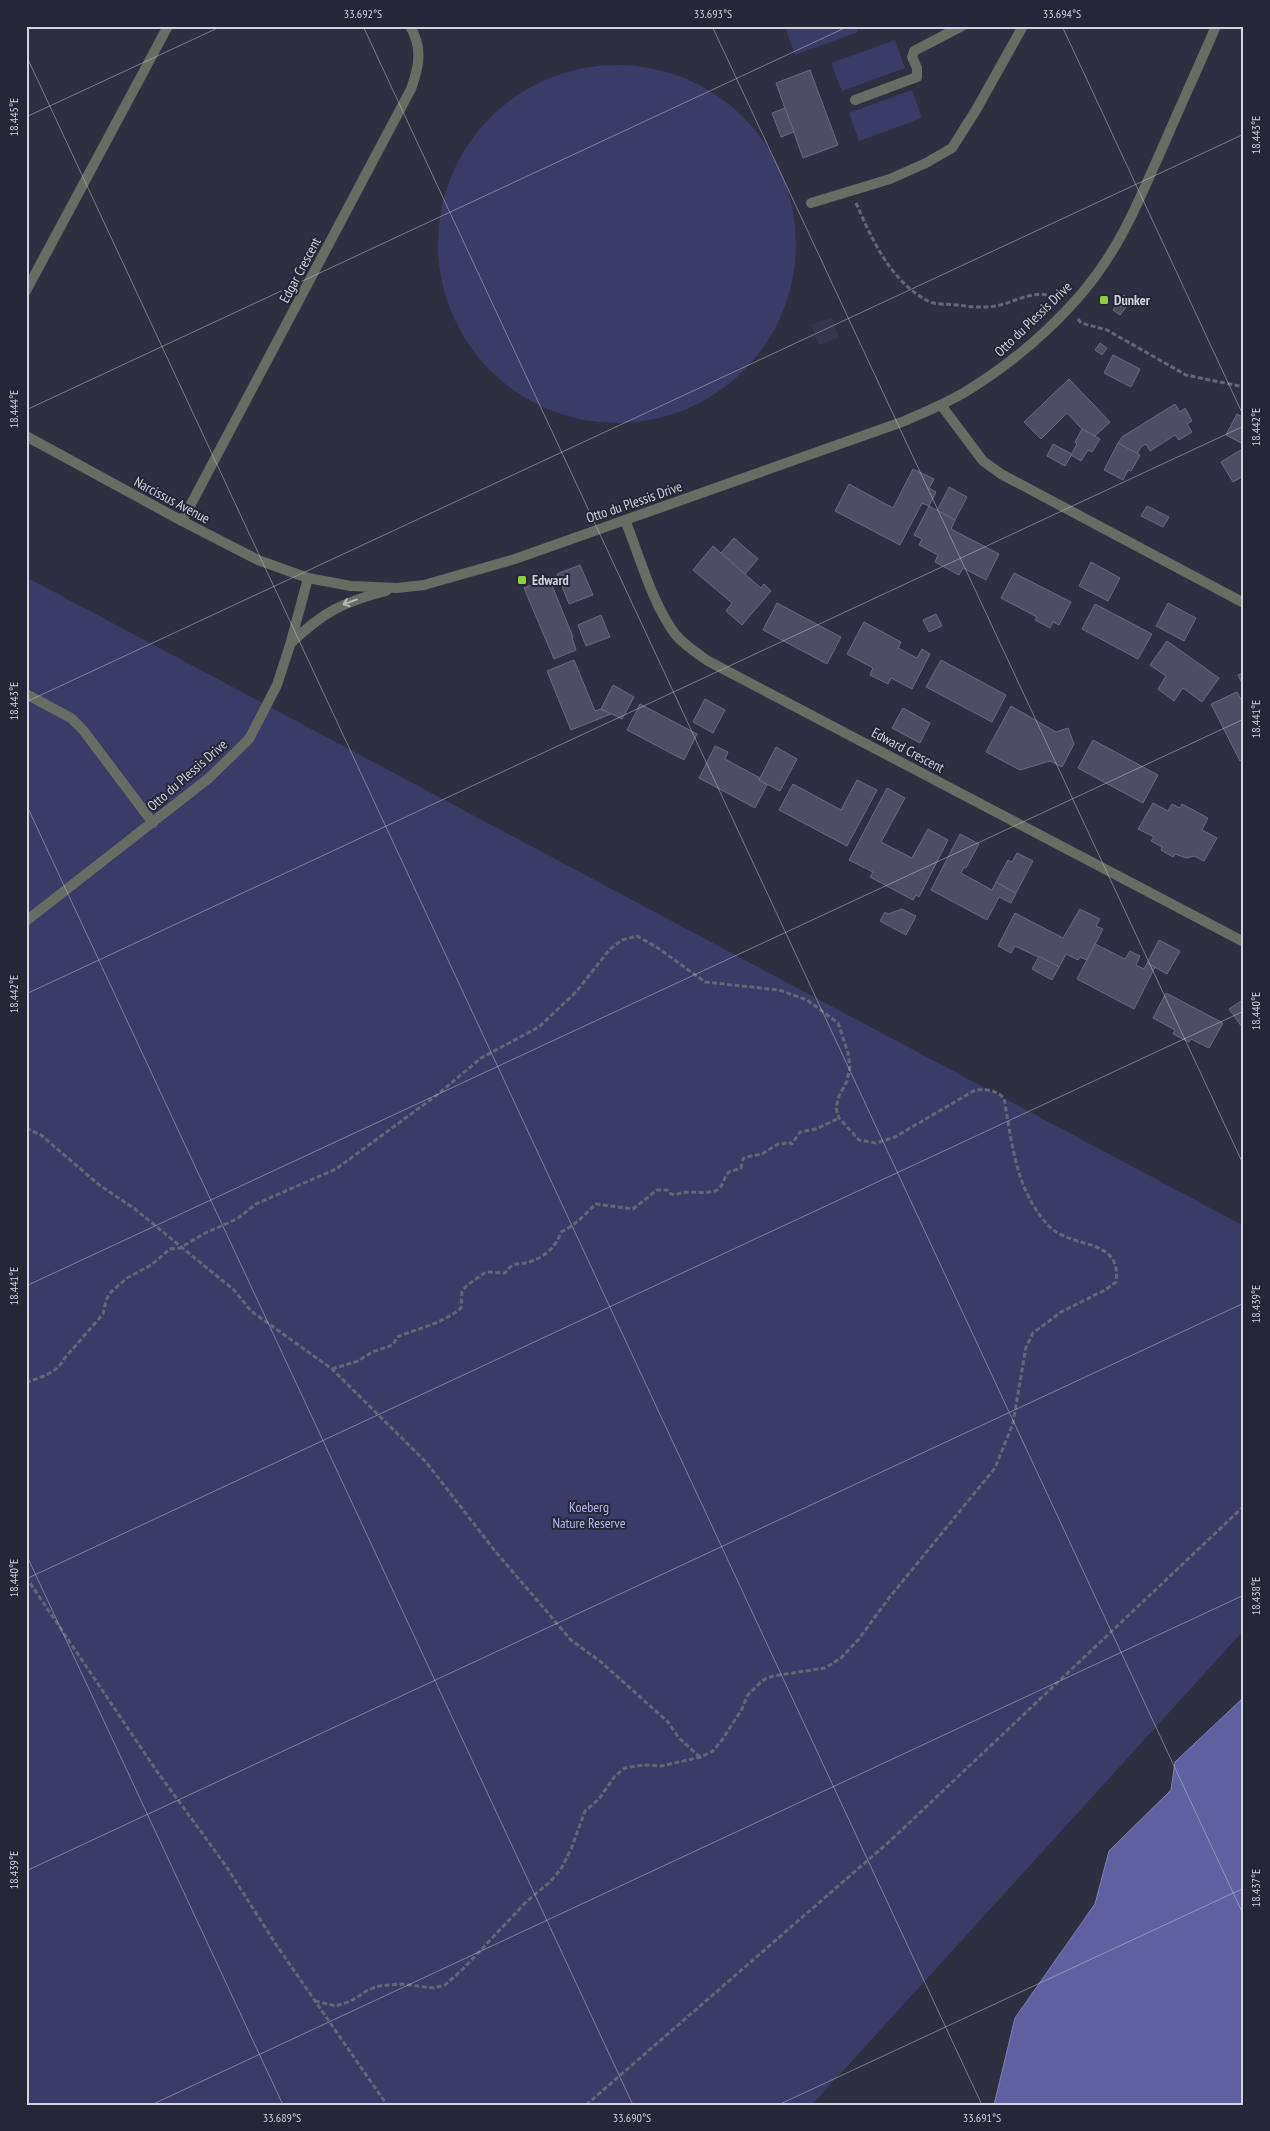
<svg xmlns="http://www.w3.org/2000/svg" width="1270" height="2131" font-family="'PT Sans Narrow',sans-serif">
  <rect width="100%" height="100%" fill="#2e3041"/>
  <polygon fill="#35374f" points="832,317 839,338 819,345 811,325"/>
  <g fill="#3a3b66">
    <polygon points="788,26 856,26 858,32 795,55 785,27"/>
    <polygon points="895,40 905,68 842,91 831,63"/>
    <circle cx="617" cy="244" r="179"/>
    <polygon points="912,90 922,118 859,141 849,113"/>
    <polygon points="26,577 1244,1226 1244,1630 812,2105 26,2105"/>
  </g>
  <polygon fill="#5e609f" stroke="#8082b2" points="1244,1697 1244,2105 994,2105 1015,2018 1095,1904 1109,1851 1171,1790 1175,1762"/>
  <g fill="#4d4e62" stroke="#696a7f">
    <polygon points="810,70 838,145 803,158 776,83"/>
    <polygon points="785,108 794,132 781,137 772,113"/>
    <polygon points="1124,295 1131,301 1120,315 1113,310"/>
    <polygon points="1100,343 1107,348 1102,355 1095,350"/>
    <polygon points="1113,355 1140,369 1131,387 1104,373"/>
    <polygon points="1069,379 1110,422 1095,436 1082,429 1067,413 1041,439 1024,422"/>
    <polygon points="1175,404 1180,412 1185,408 1192,421 1187,424 1192,432 1179,440 1175,435 1150,451 1146,444 1141,447 1137,454 1118,443 1122,437"/>
    <polygon points="1237,414 1244,418 1243,444 1226,435"/>
    <polygon points="1082,429 1100,439 1092,452 1088,450 1081,461 1071,455 1077,444 1075,442"/>
    <polygon points="1118,443 1140,455 1131,471 1128,470 1123,480 1104,470"/>
    <polygon points="1053,444 1072,454 1065,466 1047,456"/>
    <polygon points="1244,448 1244,476 1233,482 1221,462"/>
    <polygon points="913,469 934,479 929,488 936,492 929,506 922,503 900,545 835,511 849,484 893,508"/>
    <polygon points="949,487 967,497 955,520 937,511"/>
    <polygon points="929,506 955,520 951,529 999,554 986,580 963,568 959,575 935,562 938,555 919,545 922,539 914,535"/>
    <polygon points="1147,506 1169,517 1163,527 1141,516"/>
    <polygon points="734,538 758,559 745,574 721,553"/>
    <polygon points="713,546 761,588 764,584 771,591 742,625 726,611 732,603 693,570"/>
    <polygon points="1091,562 1120,578 1108,601 1079,586"/>
    <polygon points="580,565 593,595 569,604 557,574"/>
    <polygon points="1014,573 1071,602 1059,625 1053,622 1050,628 1035,620 1037,617 1001,598"/>
    <polygon points="549,578 573,637 572,637 576,650 554,659 524,588"/>
    <polygon points="777,603 841,637 827,664 763,630"/>
    <polygon points="1168,603 1196,618 1184,641 1156,626"/>
    <polygon points="1095,604 1152,634 1138,659 1082,629"/>
    <polygon points="936,614 942,626 929,632 923,620"/>
    <polygon points="601,615 610,637 586,646 578,625"/>
    <polygon points="864,622 901,642 898,648 917,658 922,649 930,654 912,689 891,678 888,684 870,675 873,668 847,654"/>
    <polygon points="1167,641 1219,678 1202,702 1183,688 1174,701 1158,689 1166,676 1150,665"/>
    <polygon points="574,660 595,711 601,709 611,714 571,730 547,671"/>
    <polygon points="941,660 1006,695 992,722 926,687"/>
    <polygon points="1244,672 1244,687 1238,675"/>
    <polygon points="613,685 634,697 622,719 601,709"/>
    <polygon points="1237,692 1244,705 1244,759 1240,761 1211,704"/>
    <polygon points="705,699 725,710 713,733 693,722"/>
    <polygon points="640,704 697,734 684,760 627,730"/>
    <polygon points="1011,706 1056,732 1068,728 1074,744 1062,767 1050,761 1020,770 986,752"/>
    <polygon points="903,708 930,723 920,743 892,728"/>
    <polygon points="1093,740 1158,775 1143,803 1078,768"/>
    <polygon points="715,746 728,752 725,759 760,778 759,780 767,785 755,808 699,778"/>
    <polygon points="776,747 797,759 780,791 759,780"/>
    <polygon points="857,780 877,790 847,846 779,810 793,784 841,810"/>
    <polygon points="887,788 905,798 881,842 912,858 928,829 948,840 919,897 916,895 913,900 870,877 873,872 849,860"/>
    <polygon points="1153,803 1168,811 1172,804 1180,808 1182,804 1208,818 1202,830 1217,838 1204,861 1194,856 1186,858 1175,854 1173,857 1161,850 1162,847 1151,841 1154,837 1138,829"/>
    <polygon points="960,834 979,844 966,868 964,867 961,873 992,890 996,882 1016,893 1011,903 999,897 987,920 931,890"/>
    <polygon points="1017,853 1033,861 1016,893 996,882 1008,860 1012,862"/>
    <polygon points="902,909 916,916 906,935 880,921 885,912 888,914"/>
    <polygon points="1080,909 1100,919 1096,926 1103,929 1087,960 1080,957 1078,960 1066,954 1059,967 1015,946 1011,953 998,946 1015,913 1063,938"/>
    <polygon points="1159,940 1180,951 1167,974 1147,963"/>
    <polygon points="1095,944 1125,959 1130,951 1140,956 1136,965 1144,969 1147,963 1155,967 1134,1009 1077,979"/>
    <polygon points="1039,956 1059,967 1052,980 1032,969"/>
    <polygon points="1166,993 1223,1023 1209,1048 1191,1039 1189,1042 1173,1034 1175,1030 1153,1018"/>
    <polygon points="1244,999 1244,1026 1242,1027 1229,1009"/>
  </g>
  <g fill="none" stroke-linecap="round" stroke-linejoin="round">
    <g stroke="#646675" stroke-width="3" stroke-dasharray="5 2.5" stroke-linecap="butt">
      <path d="M 856,203 C 872,239 890,281 928,301 C 935,305 949,304 958,305 C 971,307 983,308 996,306 C 1016,302 1041,285 1058,301"/>
      <polyline points="1078,319 1081,323 1107,330 1186,375 1244,387"/>
      <polyline points="26,1128 41,1135 98,1184 135,1209 234,1290 251,1311 332,1369 426,1462 495,1551 571,1640 601,1662 667,1721 680,1739 700,1757"/>
      <path d="M 332,1369 L 358,1361 L 372,1352 L 393,1345 L 397,1337 C 419,1328 442,1324 461,1308 L 462,1292 L 467,1285 L 486,1272 L 505,1273 C 514,1260 518,1266 529,1262 C 545,1257 556,1247 561,1232 C 576,1225 584,1215 596,1204 L 633,1209 L 657,1190 L 667,1190 L 669,1193 L 675,1195 C 688,1189 700,1195 715,1191 C 724,1188 723,1177 729,1172 C 733,1170 737,1170 741,1168 L 743,1159 L 746,1157 L 762,1154 L 778,1144 L 783,1144 L 788,1142 L 792,1144 L 800,1132 L 816,1129 L 839,1118"/>
      <path d="M 26,1383 C 41,1376 55,1375 64,1359 L 103,1314 L 106,1300 L 111,1292 L 127,1278 L 151,1265 L 170,1249 L 180,1248 L 205,1233 L 237,1219 L 256,1204 L 336,1169 L 437,1095 L 481,1058 L 539,1027 L 577,991 L 609,950 L 622,940 L 637,936 L 658,948 L 705,982 L 779,990 L 807,1000 L 838,1023 L 848,1053 L 850,1067 L 847,1081 L 839,1096 L 836,1108 L 839,1118 L 859,1140 L 876,1143 L 895,1137 L 975,1090 C 987,1089 995,1090 1004,1098 C 1012,1143 1016,1193 1050,1227 C 1074,1250 1122,1237 1116,1282 L 1105,1290 L 1061,1312 L 1033,1333 L 1026,1347 L 1013,1423 L 995,1468 L 889,1598 L 858,1640 L 841,1658 L 825,1668 L 773,1676 L 763,1680 L 747,1696 L 742,1709 L 722,1740 L 713,1751 L 701,1757 L 661,1766 L 643,1765 L 625,1768 L 615,1776 L 599,1799 L 585,1811 L 571,1849 L 561,1869 L 550,1882 L 527,1901 L 463,1969 L 445,1985 L 434,1988 L 401,1984 L 379,1986 L 368,1990 L 351,2001 L 336,2006 L 315,2001"/>
      <polyline points="26,1577 156,1770 226,1866 277,1946 387,2105"/>
      <polyline points="586,2105 890,1841 1244,1506"/>
    </g>
    <g stroke="#686d64" stroke-width="10">
      <polyline points="855,100 917,77 917,68 912,57 914,51 962,26"/>
      <polyline points="811,203 890,179 926,163 952,148 976,110 1023,26"/>
      <polyline points="26,694 71,718 83,730 153,823"/>
    </g>
    <g stroke="#686d64" stroke-width="10">
      <polyline points="26,291 168,26"/>
      <polyline points="941,405 983,461 1001,474 1244,603"/>
      <path d="M 26,436 L 182,521 L 258,560 L 308,578 L 351,586 L 397,588 L 424,585 L 515,559 L 902,422 C 925,412 948,403 970,389 C 1022,357 1079,306 1111,253 C 1131,221 1145,186 1161,151 C 1179,109 1198,68 1216,26"/>
      <path d="M 625,520 C 640,557 652,603 675,634 C 684,645 697,653 708,661 L 1244,942"/>
      <path d="M 182,521 L 411,89 C 419,67 423,48 410,26"/>
      <path d="M 291,643 C 323,612 343,602 386,591"/>
      <polyline points="26,921 209,778 249,739 277,685 290,645 308,578"/>
    </g>
  </g>
  <defs><path id="oneway-shaft" d="M-6 0H5M1.5-3L5.5 0L1.5 3" fill="none" stroke-width="1.6" stroke-linecap="round" stroke-linejoin="round" transform="scale(1.25)"/></defs>
  <use stroke="#b7bac0" href="#oneway-shaft" transform="translate(350 602) rotate(160)"/>
  <path fill="none" stroke="#d1d3de" stroke-width="1" stroke-opacity="0.45" d="M 363,26 L 1244,1916M 712,26 L 1244,1166M 1062,26 L 1244,417M 26,55 L 982,2105M 26,117 L 222,26M 26,410 L 849,26M 26,702 L 1244,134M 26,804 L 633,2105M 26,994 L 1244,426M 26,1286 L 1244,719M 26,1554 L 283,2105M 26,1579 L 1244,1011M 26,1871 L 1244,1303M 151,2105 L 1244,1595M 778,2105 L 1244,1888"/>
  <g fill="#8fcd42" stroke="#252637" stroke-width="2">
    <rect x="1099" y="295" width="10" height="10" rx="2.5"/>
    <rect x="517" y="575" width="10" height="10" rx="2.5"/>
  </g>
  <g text-anchor="middle" stroke-width="4" stroke-linejoin="round" paint-order="stroke">
    <g font-size="14" fill="#d1d3de" stroke="#252637">
      <text transform="translate(300 270) rotate(-62)" y="5">Edgar Crescent</text>
      <text transform="translate(1033 319) rotate(-44)" y="5">Otto du Plessis Drive</text>
      <text transform="translate(172 500) rotate(28)" y="5">Narcissus Avenue</text>
      <text transform="translate(634 502) rotate(-19)" y="5">Otto du Plessis Drive</text>
      <text transform="translate(908 750) rotate(28)" y="5">Edward Crescent</text>
      <text transform="translate(187 775) rotate(-41)" y="5">Otto du Plessis Drive</text>
    </g>
    <g font-size="14" font-weight="bold" fill="#d1d3de" stroke="#252637" text-anchor="start">
      <text x="1114" y="305">Dunker</text>
      <text x="532" y="585">Edward</text>
    </g>
    <g font-size="14" fill="#b5b9f0" stroke="#252637">
      <text x="589" y="1512">Koeberg<tspan x="589" dy="16">Nature Reserve</tspan></text>
    </g>
  </g>
  <rect width="1270" height="2131" fill="none" stroke="#252637" stroke-width="55"/>
  <rect x="28" y="28" width="1214" height="2076" fill="none" stroke="#d1d3de" stroke-width="2"/>
  <g font-size="12" text-anchor="middle" fill="#d1d3de">
    <text x="363" y="18">33.692°S</text>
    <text x="713" y="18">33.693°S</text>
    <text x="1062" y="18">33.694°S</text>
    <text transform="translate(14 117) rotate(-90)" y="4">18.445°E</text>
    <text transform="translate(1256 135) rotate(-90)" y="4">18.443°E</text>
    <text transform="translate(14 409) rotate(-90)" y="4">18.444°E</text>
    <text transform="translate(1256 427) rotate(-90)" y="4">18.442°E</text>
    <text transform="translate(14 701) rotate(-90)" y="4">18.443°E</text>
    <text transform="translate(1256 719) rotate(-90)" y="4">18.441°E</text>
    <text transform="translate(14 994) rotate(-90)" y="4">18.442°E</text>
    <text transform="translate(1256 1011) rotate(-90)" y="4">18.440°E</text>
    <text transform="translate(14 1286) rotate(-90)" y="4">18.441°E</text>
    <text transform="translate(1256 1304) rotate(-90)" y="4">18.439°E</text>
    <text transform="translate(14 1578) rotate(-90)" y="4">18.440°E</text>
    <text transform="translate(1256 1596) rotate(-90)" y="4">18.438°E</text>
    <text transform="translate(14 1870) rotate(-90)" y="4">18.439°E</text>
    <text transform="translate(1256 1888) rotate(-90)" y="4">18.437°E</text>
    <text x="282" y="2122">33.689°S</text>
    <text x="632" y="2122">33.690°S</text>
    <text x="982" y="2122">33.691°S</text>
  </g>
</svg>
